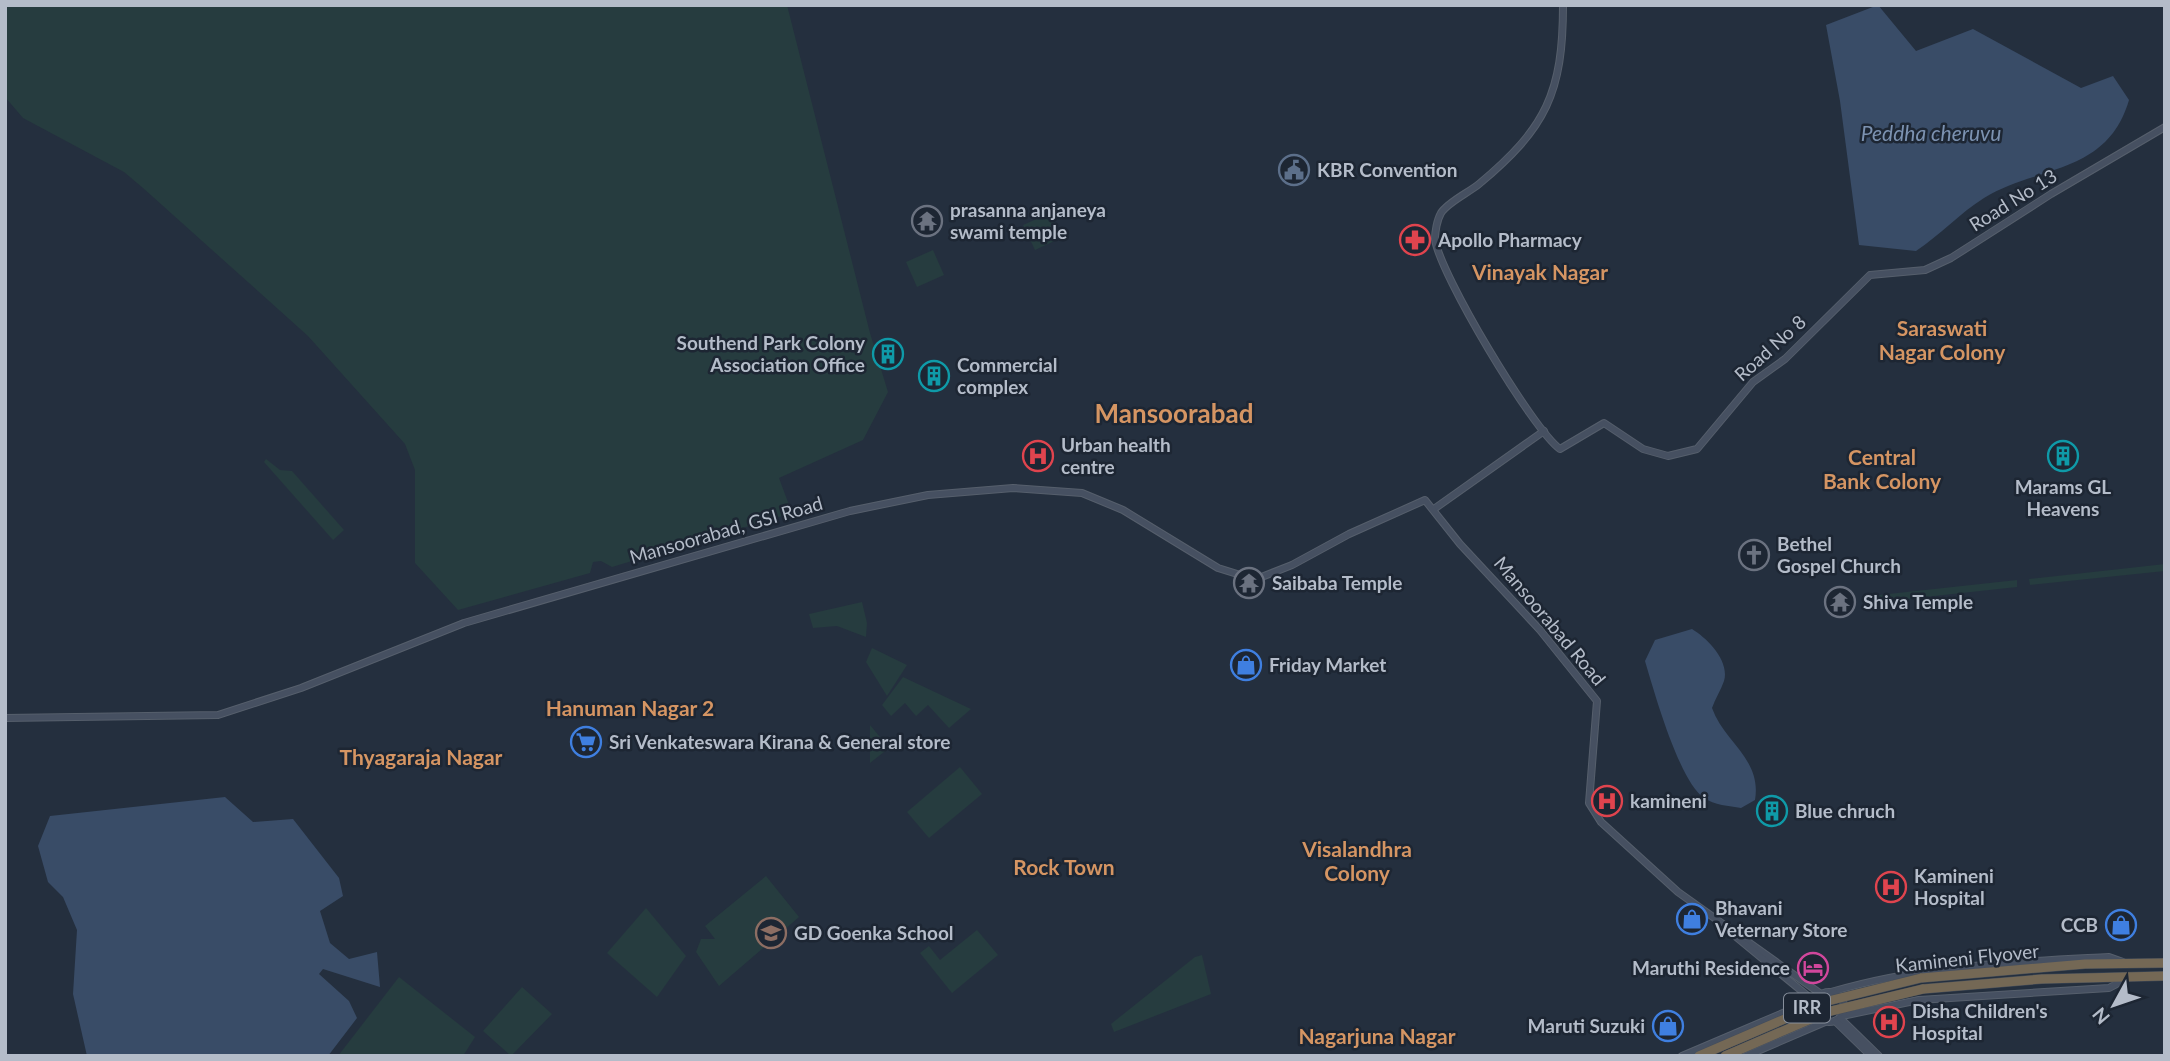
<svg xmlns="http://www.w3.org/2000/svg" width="2170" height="1061" font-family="Lato,sans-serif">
  <rect width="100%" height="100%" fill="#242f3e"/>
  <g fill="#263c3f">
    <polygon points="5,5 787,5 870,333 888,392 863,440 779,478 792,513 612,567 601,561 593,562 590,573 458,610 415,563 415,470 405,444 308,336 143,188 124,172 23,118 5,97"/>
    <polygon points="1050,213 1061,238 1035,250 1023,225"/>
    <polygon points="933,250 944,275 917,287 906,262"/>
    <polygon points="266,459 280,470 292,471 344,530 333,540 264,462"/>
    <polygon points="2165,564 2165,571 2030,585 2029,579"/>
    <polygon points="2017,580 2017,587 1870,603 1870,596"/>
    <polygon points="862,602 867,623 866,637 837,626 813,628 809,614"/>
    <polygon points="872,648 907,665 887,696 866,662"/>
    <polygon points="903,677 971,709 949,728 928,705 916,716 905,703 891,716 882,705"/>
    <polygon points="870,725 889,748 870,763"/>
    <polygon points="960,767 982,794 929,838 907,812"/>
    <polygon points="766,876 799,917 719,986 696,952 701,939 715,939 705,926"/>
    <polygon points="646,908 686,956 657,997 607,953"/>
    <polygon points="977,930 998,955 952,993 920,953 929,946 940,960"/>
    <polygon points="1202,955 1211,994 1114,1032 1111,1024 1195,957"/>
    <polygon points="399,977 475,1037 463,1056 338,1056"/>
    <polygon points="522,987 552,1014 511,1056 483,1031"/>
  </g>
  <g fill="#394c67">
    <path d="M 1878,5 L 1916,51 L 1973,29 L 2081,88 L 2113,76 L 2129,100 C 2107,175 2038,165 1984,198 C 1960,213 1940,235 1916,251 L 1859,245 L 1840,101 L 1826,25 Z"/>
    <path d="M 1692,629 C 1707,638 1730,661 1724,681 C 1721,690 1715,699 1712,708 C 1724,742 1762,759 1755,800 L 1741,808 C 1729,806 1714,805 1704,798 C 1679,781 1654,691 1645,661 L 1655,640 Z"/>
    <polygon points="225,797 253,822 293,819 339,878 343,896 320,911 330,943 349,959 377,952 380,987 323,969 319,974 349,1001 357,1018 328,1056 87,1056 73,994 77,930 63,897 48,882 38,846 50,816"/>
  </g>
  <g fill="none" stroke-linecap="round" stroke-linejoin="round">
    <g stroke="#565f6c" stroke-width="8">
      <g id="secondary">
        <path d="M 1563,5 C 1563,93 1546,128 1479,184 C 1468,193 1448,202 1441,213 C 1437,220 1435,232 1435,239 C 1439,273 1533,430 1560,449 L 1604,423 L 1643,449 L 1668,456 L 1697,449 L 1753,382 L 1785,359 L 1870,275 L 1925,270 L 1951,258 L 2051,194 L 2165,127"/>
        <polyline points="1434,509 1544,431"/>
        <polyline points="5,718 218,715 301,688 464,623 850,511 928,495 1013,488 1082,493 1123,510 1218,568 1250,578 1259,578 1292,565 1349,534 1425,500 1460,544 1540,630 1597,701 1589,803 1601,822 1678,892 1821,994"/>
        <polyline points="1735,936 1815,1002"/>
        <path d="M 1831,992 C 1922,965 2015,962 2109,957 L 2123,962"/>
        <circle cx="1829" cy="1007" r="15"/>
        <polyline points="1842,1016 1919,1000 2109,988 2126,979"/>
        <polyline points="1840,1018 1879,1056"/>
        <polyline points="1835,1021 1871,1056"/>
        <polyline points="1682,1056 1797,1007 1815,1002"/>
        <polyline points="1746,1056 1825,1022"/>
      </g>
    </g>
    <g stroke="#434c59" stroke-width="10">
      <g id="highway">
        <polyline points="1921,978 2085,964 2165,963"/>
        <polyline points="1923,989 2042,979 2165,976"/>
      </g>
    </g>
    <use href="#secondary" stroke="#465061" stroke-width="6"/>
    <use href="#highway" stroke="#746855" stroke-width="9"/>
    <g stroke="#434c59" stroke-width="10" stroke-linecap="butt">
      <g id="highway-bridge">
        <polyline points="1699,1056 1824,1002 1921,978"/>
        <polyline points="1725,1056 1827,1012 1923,989"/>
      </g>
    </g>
    <use href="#highway-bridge" stroke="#746855" stroke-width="9"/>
  </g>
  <defs>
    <g id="civic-ring" transform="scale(1.575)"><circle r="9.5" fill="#1d2633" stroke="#5c6f8a" stroke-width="1.5"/><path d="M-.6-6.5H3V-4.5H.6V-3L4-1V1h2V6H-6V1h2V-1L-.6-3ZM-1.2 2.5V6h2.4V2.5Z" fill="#5c6f8a"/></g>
    <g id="temple-ring" transform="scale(1.575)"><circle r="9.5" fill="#1d2633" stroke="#6b7280" stroke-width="1.5"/><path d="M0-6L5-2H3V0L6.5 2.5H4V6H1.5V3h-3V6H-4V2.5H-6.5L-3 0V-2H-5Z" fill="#6b7280"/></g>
    <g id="pharmacy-ring" transform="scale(1.575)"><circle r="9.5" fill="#1d2633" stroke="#e0444e" stroke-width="1.5"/><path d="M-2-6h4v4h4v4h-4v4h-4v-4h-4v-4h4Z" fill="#e0444e"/></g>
    <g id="building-ring" transform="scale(1.575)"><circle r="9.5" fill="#1d2633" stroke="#0f9aa8" stroke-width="1.5"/><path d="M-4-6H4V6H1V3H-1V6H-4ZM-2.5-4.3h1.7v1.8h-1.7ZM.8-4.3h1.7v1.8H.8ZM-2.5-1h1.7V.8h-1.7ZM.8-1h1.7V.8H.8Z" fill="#0f9aa8"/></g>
    <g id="hospital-ring" transform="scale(1.575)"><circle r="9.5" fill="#1d2633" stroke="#e0444e" stroke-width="1.5"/><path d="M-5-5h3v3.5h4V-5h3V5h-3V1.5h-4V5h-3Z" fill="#e0444e"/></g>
    <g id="church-ring" transform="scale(1.575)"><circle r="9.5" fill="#1d2633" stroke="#6b7280" stroke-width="1.5"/><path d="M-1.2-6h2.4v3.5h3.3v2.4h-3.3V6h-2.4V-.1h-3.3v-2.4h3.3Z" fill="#6b7280"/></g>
    <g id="shop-ring" transform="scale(1.575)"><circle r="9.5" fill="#1d2633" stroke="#3f7fe0" stroke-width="1.5"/><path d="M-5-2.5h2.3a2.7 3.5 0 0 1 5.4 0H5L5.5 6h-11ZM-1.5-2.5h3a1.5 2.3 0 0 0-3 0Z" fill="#3f7fe0"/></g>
    <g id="supermarket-ring" transform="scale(1.575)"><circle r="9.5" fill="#1d2633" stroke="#3f7fe0" stroke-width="1.5"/><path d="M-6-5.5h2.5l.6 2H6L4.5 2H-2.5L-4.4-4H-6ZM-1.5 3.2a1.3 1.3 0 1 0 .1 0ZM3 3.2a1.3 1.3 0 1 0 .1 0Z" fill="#3f7fe0"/></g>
    <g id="school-ring" transform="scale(1.575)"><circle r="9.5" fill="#1d2633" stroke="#8d6e63" stroke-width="1.5"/><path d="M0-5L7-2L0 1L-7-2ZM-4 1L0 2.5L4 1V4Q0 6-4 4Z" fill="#8d6e63"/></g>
    <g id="hotel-ring" transform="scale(1.575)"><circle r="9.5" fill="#1d2633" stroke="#d1479c" stroke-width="1.5"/><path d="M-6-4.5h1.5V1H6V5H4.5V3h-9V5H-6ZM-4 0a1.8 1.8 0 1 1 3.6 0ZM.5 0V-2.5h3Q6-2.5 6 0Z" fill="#d1479c"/></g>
  </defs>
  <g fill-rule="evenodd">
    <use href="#civic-ring" x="1294" y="170"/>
    <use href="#temple-ring" x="927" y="221"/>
    <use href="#pharmacy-ring" x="1415" y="240"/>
    <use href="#building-ring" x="888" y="354"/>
    <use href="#building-ring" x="934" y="376"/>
    <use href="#hospital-ring" x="1038" y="456"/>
    <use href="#building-ring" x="2063" y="456"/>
    <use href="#church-ring" x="1754" y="555"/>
    <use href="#temple-ring" x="1249" y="583"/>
    <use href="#temple-ring" x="1840" y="602"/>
    <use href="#shop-ring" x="1246" y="665"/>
    <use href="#supermarket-ring" x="586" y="742"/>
    <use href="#hospital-ring" x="1607" y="801"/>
    <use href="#building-ring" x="1772" y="811"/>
    <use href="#hospital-ring" x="1891" y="887"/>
    <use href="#shop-ring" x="1692" y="919"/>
    <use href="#shop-ring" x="2121" y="925"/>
    <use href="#school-ring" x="771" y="933"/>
    <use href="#hotel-ring" x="1813" y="968"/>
    <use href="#hospital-ring" x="1889" y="1022"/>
    <use href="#shop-ring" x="1668" y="1026"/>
  </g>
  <g text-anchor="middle" stroke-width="5" stroke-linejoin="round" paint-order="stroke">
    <rect fill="#1d2633" stroke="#878f9c" stroke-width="2" x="1784" y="993.5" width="46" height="29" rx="5"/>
    <g font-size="18" font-weight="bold" fill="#b4bcc9">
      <text x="1807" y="1014">IRR</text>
    </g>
    <g font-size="19" font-weight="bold" fill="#b4bcc9" stroke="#1d2633" text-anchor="start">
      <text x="1317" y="177">KBR Convention</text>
      <text x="950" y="217">prasanna anjaneya<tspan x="950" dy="22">swami temple</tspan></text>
      <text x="1438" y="247">Apollo Pharmacy</text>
      <text x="865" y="350" text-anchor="end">Southend Park Colony<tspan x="865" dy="22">Association Office</tspan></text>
      <text x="957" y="372">Commercial<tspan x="957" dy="22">complex</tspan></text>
      <text x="1061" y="452">Urban health<tspan x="1061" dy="22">centre</tspan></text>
      <text x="2063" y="494" text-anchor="middle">Marams GL<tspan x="2063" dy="22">Heavens</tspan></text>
      <text x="1777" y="551">Bethel<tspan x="1777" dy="22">Gospel Church</tspan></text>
      <text x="1272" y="590">Saibaba Temple</text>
      <text x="1863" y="609">Shiva Temple</text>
      <text x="1269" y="672">Friday Market</text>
      <text x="609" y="749">Sri Venkateswara Kirana &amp; General store</text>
      <text x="1630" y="808">kamineni</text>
      <text x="1795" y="818">Blue chruch</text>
      <text x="1914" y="883">Kamineni<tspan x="1914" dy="22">Hospital</tspan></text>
      <text x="1715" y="915">Bhavani<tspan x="1715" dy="22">Veternary Store</tspan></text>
      <text x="2098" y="932" text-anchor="end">CCB</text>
      <text x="794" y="940">GD Goenka School</text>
      <text x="1790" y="975" text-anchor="end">Maruthi Residence</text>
      <text x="1912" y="1018">Disha Children's<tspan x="1912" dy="22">Hospital</tspan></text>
      <text x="1645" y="1033" text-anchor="end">Maruti Suzuki</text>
    </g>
    <g font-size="19" fill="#b4bcc9" stroke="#1d2633">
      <text transform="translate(2013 200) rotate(-32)" y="7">Road No 13</text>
      <text transform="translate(1770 348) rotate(-42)" y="7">Road No 8</text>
      <text transform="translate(726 530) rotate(-16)" y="7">Mansoorabad, GSI Road</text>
      <text transform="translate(1550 621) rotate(50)" y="7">Mansoorabad Road</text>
      <text transform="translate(1967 958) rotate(-6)" y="7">Kamineni Flyover</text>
    </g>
    <g font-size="21" font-style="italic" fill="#7c92b1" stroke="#1d2633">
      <text x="1931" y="141">Peddha cheruvu</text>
    </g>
    <g font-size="21" font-weight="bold" fill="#d59563" stroke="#1d2633">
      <text x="1540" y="280">Vinayak Nagar</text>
      <text x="1942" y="336">Saraswati<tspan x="1942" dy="24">Nagar Colony</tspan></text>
      <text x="1882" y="465">Central<tspan x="1882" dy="24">Bank Colony</tspan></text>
      <text x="630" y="716">Hanuman Nagar 2</text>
      <text x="421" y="765">Thyagaraja Nagar</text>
      <text x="1357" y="857">Visalandhra<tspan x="1357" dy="24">Colony</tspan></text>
      <text x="1064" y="875">Rock Town</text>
      <text x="1377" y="1044">Nagarjuna Nagar</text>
    </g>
    <g font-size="26" font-weight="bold" fill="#d59563" stroke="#1d2633">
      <text x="1174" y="423">Mansoorabad</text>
    </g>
  </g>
  <rect width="2170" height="1061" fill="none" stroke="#b4bcc9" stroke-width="14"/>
  <g transform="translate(2114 1005) rotate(230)" stroke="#1d2633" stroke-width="5" paint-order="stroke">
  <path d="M0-5L12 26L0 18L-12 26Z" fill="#b4bcc9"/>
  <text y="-10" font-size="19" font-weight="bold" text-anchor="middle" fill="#b4bcc9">N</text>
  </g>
</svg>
